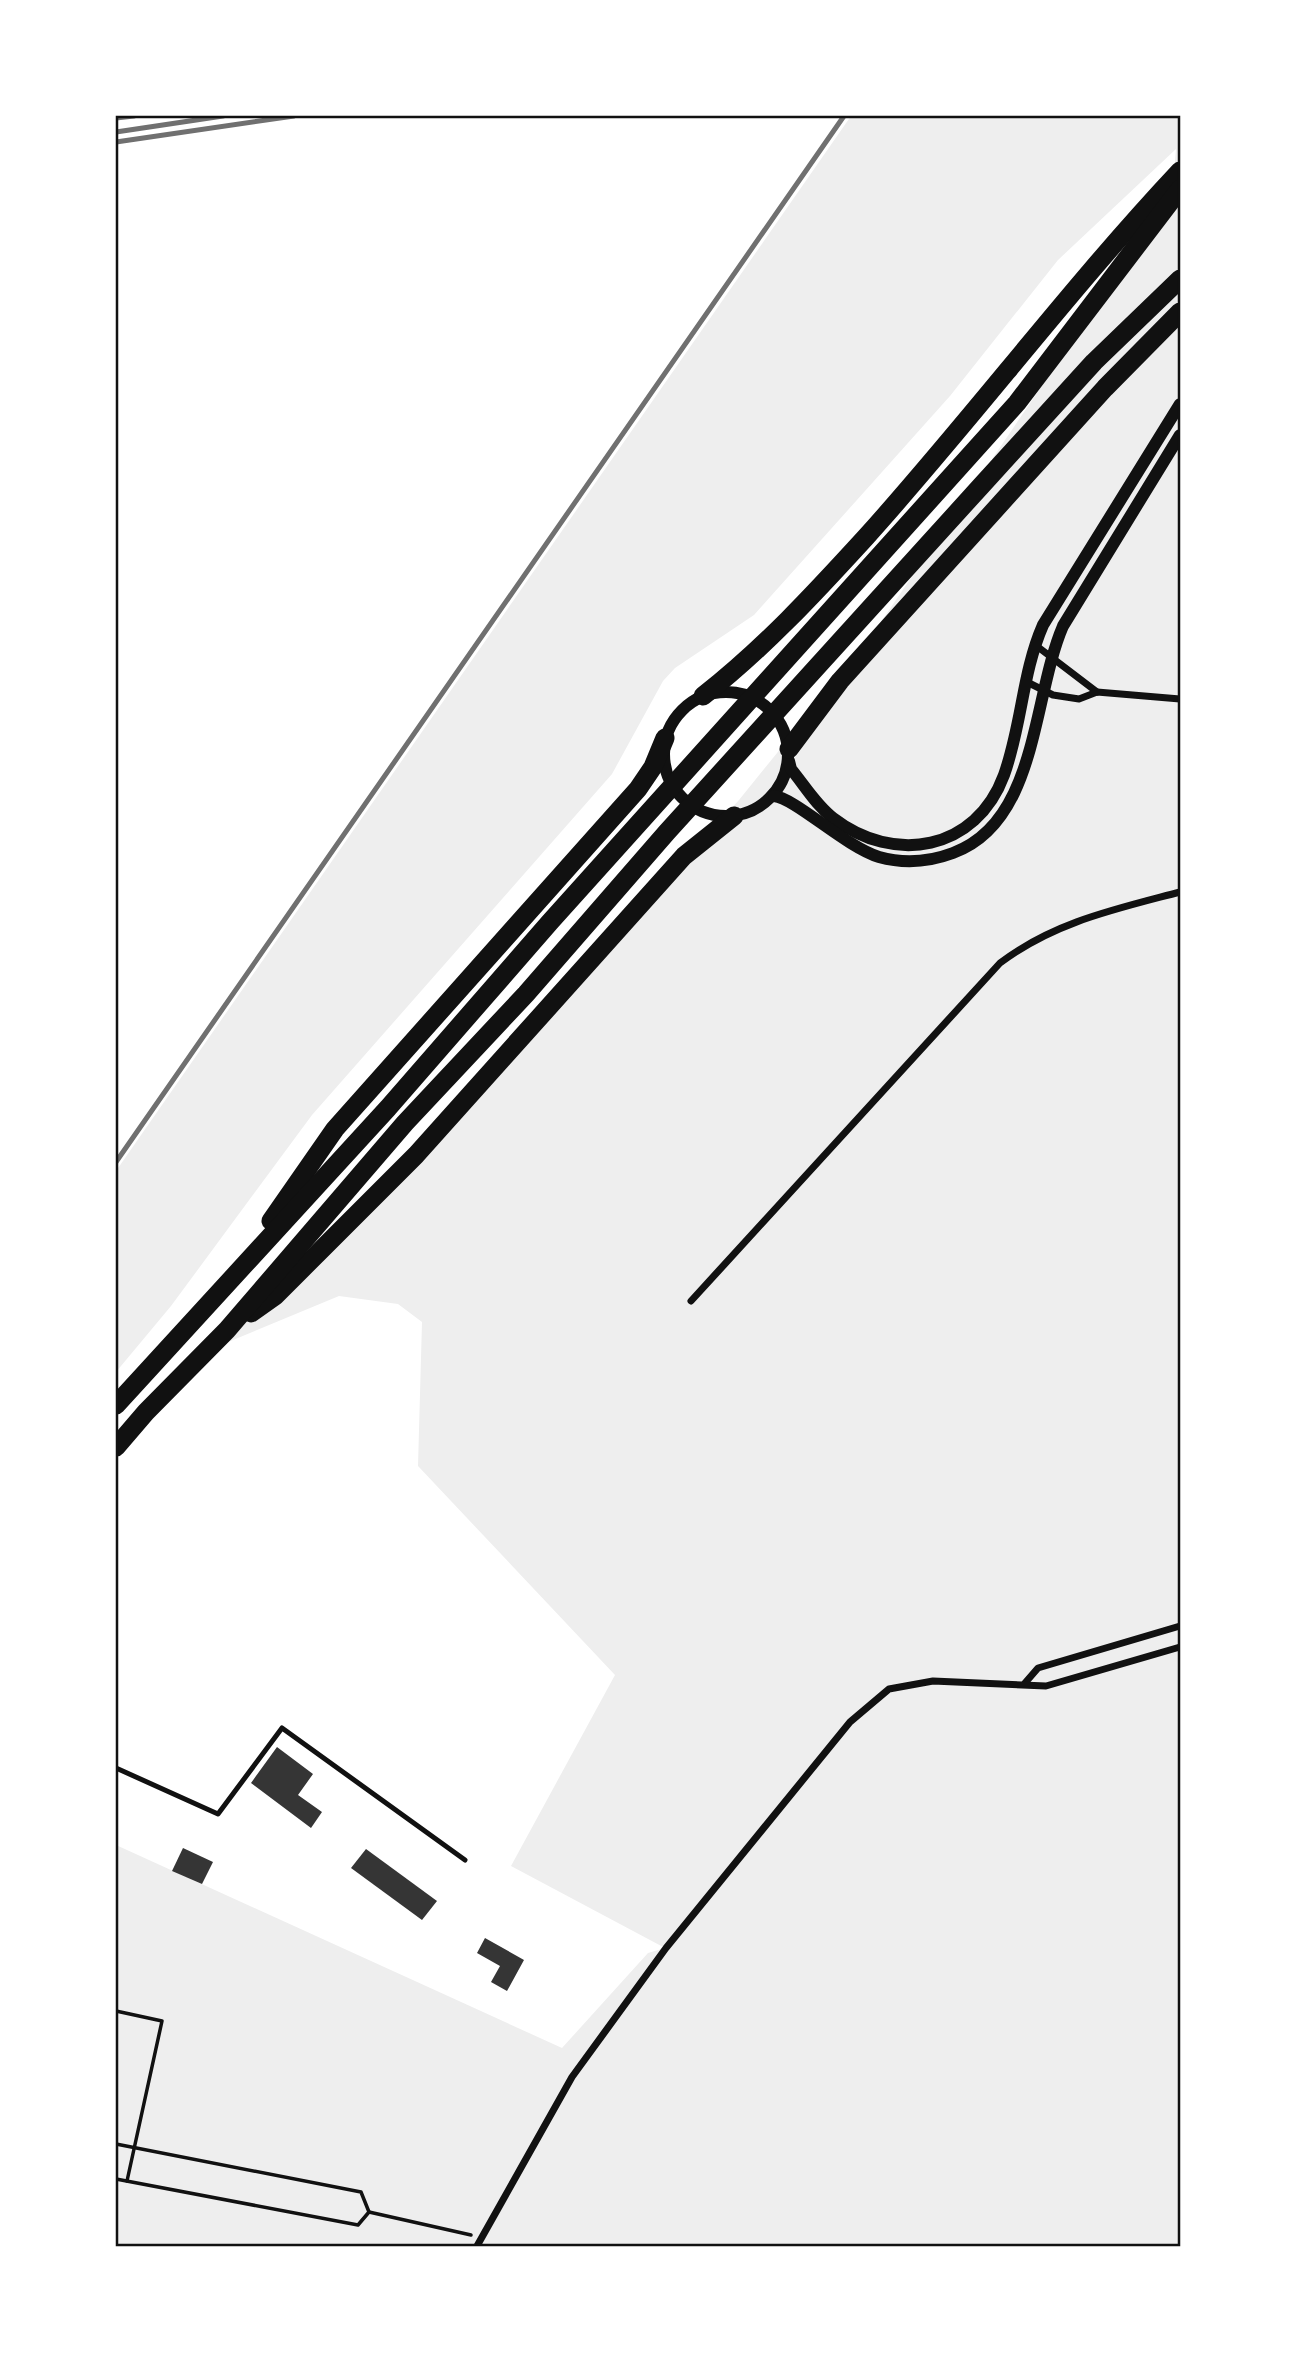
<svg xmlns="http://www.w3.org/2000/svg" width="1296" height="2362" font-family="'Golos Text',sans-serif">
  <rect width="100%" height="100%" fill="#fff"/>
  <polygon fill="#eee" points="851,116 1180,116 1180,2246 116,2246 116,1845 562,2048 648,1953 665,1948 511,1866 615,1675 418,1466 422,1322 398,1304 339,1296 221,1345 388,1181 739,800 870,638 1172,195 1176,149 1058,260 950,396 754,615 675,668 663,681 612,774 312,1115 171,1306 116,1372 116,1171"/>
  <g fill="#353535">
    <polygon points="277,1747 313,1774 298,1795 322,1812 311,1828 251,1783"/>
    <polygon points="183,1848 213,1862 202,1884 172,1871"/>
    <polygon points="366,1849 437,1901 422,1920 351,1868"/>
    <polygon points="485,1938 524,1960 507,1991 491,1982 500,1966 477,1953"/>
  </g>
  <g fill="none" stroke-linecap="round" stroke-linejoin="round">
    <g stroke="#111" stroke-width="3.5">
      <polyline points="116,2011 162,2021 127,2181"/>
      <polyline points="116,2144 361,2192 369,2212 358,2225 116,2179"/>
      <polyline points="369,2212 471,2235"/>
    </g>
    <polyline stroke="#111" stroke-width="5" points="116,1768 218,1814 282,1728 465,1860"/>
    <g stroke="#111" stroke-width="7">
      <polyline points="1034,644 1097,692"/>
      <polyline points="1025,681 1053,695 1079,699 1097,692 1180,699"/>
      <path d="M 691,1301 L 1000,963 C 1054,922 1116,909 1180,892"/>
      <polyline points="1025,1683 1038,1668 1180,1626"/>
      <polyline points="477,2246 572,2077 666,1948 850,1722 889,1689 933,1681 1046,1686 1180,1647"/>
    </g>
    <g stroke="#111" stroke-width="12">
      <circle cx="726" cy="754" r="62"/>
      <path d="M 789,761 L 791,769 C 805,786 816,805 833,818 C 894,865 976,851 1004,775 C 1022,725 1022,673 1043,625 L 1180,404"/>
      <path d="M 774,796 C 795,798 846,847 879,857 C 904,864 929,862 953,853 C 1038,822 1032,698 1063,626 L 1180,435"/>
    </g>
    <g stroke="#111" stroke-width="19">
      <path d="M 703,696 C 765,647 813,595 866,537 C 974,417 1070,288 1180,171"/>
      <polyline points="789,749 840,681 1105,388 1180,312"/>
      <polyline points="271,1221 335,1129 638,789 653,767 665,738"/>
      <polyline points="251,1313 275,1296 416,1155 684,856 734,816"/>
      <polyline points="116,1405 388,1108 550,922 1017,403 1180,189"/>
      <polyline points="116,1447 146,1412 227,1330 405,1123 526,994 667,832 981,486 1094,362 1180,279"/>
    </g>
    <g stroke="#707070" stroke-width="5">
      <polyline points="116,118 134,116"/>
      <polyline points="116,132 223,116"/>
      <polyline points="116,142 294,116"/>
      <polyline points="116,1162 844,116"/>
    </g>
  </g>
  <rect width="1296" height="2362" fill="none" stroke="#ffffff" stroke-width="234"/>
  <rect x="117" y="117" width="1062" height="2128" fill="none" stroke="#111" stroke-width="2.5"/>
</svg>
